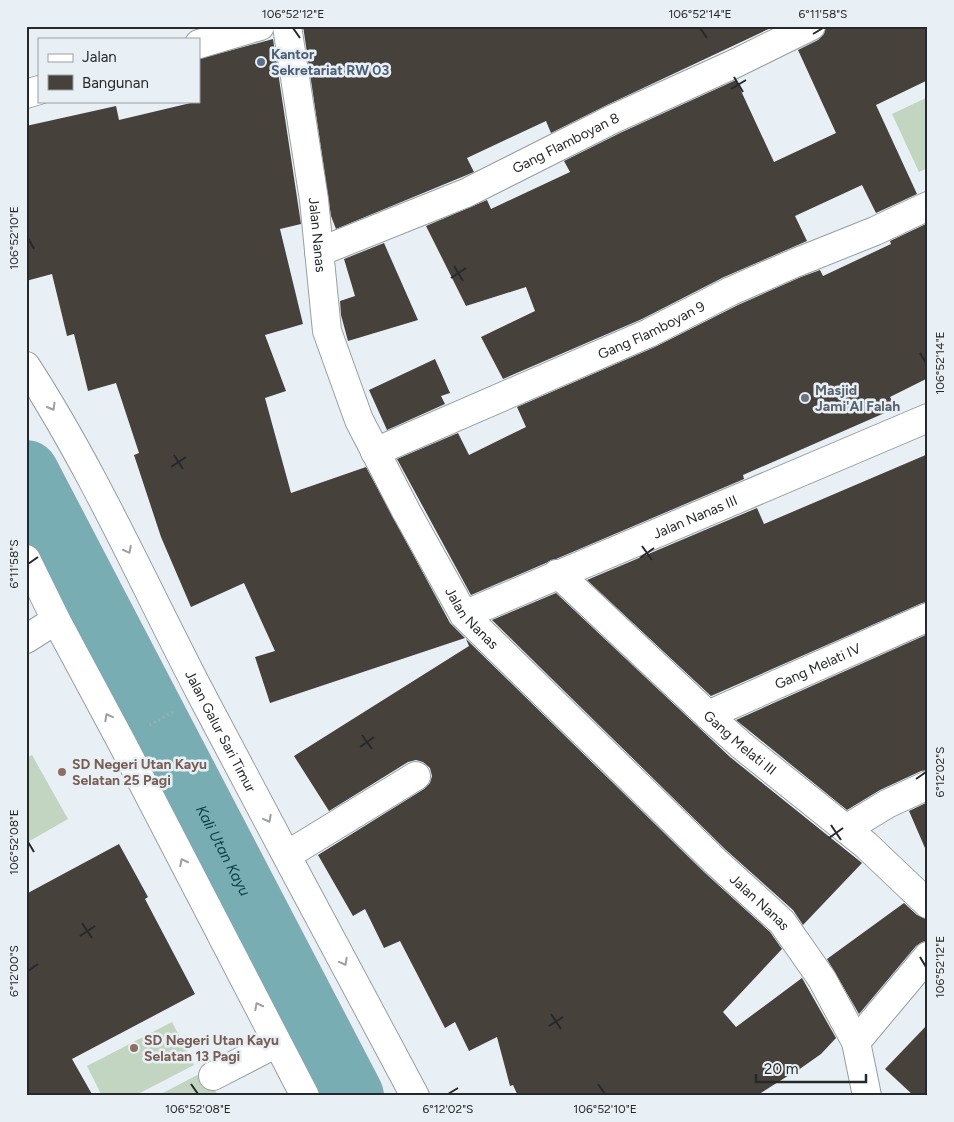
<svg xmlns="http://www.w3.org/2000/svg" width="954" height="1122" font-family="Figtree,sans-serif">
  <rect width="100%" height="100%" fill="#e8f0f6"/>
  <g fill="#c1d5c0">
    <polygon points="928,97 928,168 919,172 892,114"/>
    <polygon points="32,755 68,819 26,843 26,758"/>
    <polygon points="172,1022 194,1065 134,1096 102,1096 87,1066"/>
    <polygon points="205,1071 218,1096 157,1096"/>
  </g>
  <g fill="none" stroke-linecap="round" stroke-linejoin="round">
    <path stroke="#78adb4" stroke-width="66" id="s1" d="M 26,473 L 351,1096"/>
  </g>
  <g fill="#47413c">
    <polygon points="303,26 775,26 607,105 551,133 546,121 467,158 474,172 336,229 331,216"/>
    <polygon points="826,26 928,26 928,80 876,105 917,194 876,213 862,185 795,216 807,241 724,277 642,319 503,379 481,337 535,311 526,287 466,306 426,226 487,200 491,209 570,172 564,161 620,133 736,80 774,162 836,133 798,50 818,40 824,34"/>
    <polygon points="273,39 301,224 280,229 303,324 265,335 286,391 265,398 291,493 366,467 450,623 465,638 270,703 255,657 275,651 244,583 191,607 161,537 134,455 139,453 116,383 88,391 74,334 67,336 52,274 26,281 26,126 116,106 119,120 199,101 199,59"/>
    <polygon points="928,223 928,378 890,397 896,408 743,475 744,479 556,559 551,560 546,563 471,595 397,459 458,433 469,455 526,427 517,407 655,347 738,305 801,277 820,270 823,276 891,244 890,241"/>
    <polygon points="384,243 418,320 348,341 341,315 340,301 355,296 344,259"/>
    <polygon points="435,359 450,393 441,396 445,404 387,430 369,390"/>
    <polygon points="928,454 928,602 922,603 711,696 587,580 757,508 764,524"/>
    <polygon points="556,593 730,757 862,863 803,925 793,910 726,850 492,620"/>
    <polygon points="928,634 928,770 921,771 880,790 847,810 736,720"/>
    <polygon points="466,639 704,872 770,932 782,949 723,1012 736,1027 802,978 836,1038 821,1054 794,1073 794,1072 756,1096 518,1096 513,1085 510,1086 497,1037 469,1051 455,1022 445,1028 400,941 384,948 365,909 353,916 318,855 424,789 430,783 432,776 430,768 423,762 416,760 408,762 329,811 294,756 469,646"/>
    <polygon points="928,802 928,855 909,811"/>
    <polygon points="119,844 148,897 145,899 195,994 72,1059 93,1096 26,1096 26,894"/>
    <polygon points="904,903 917,915 928,920 928,941 922,942 916,946 859,1014 827,959"/>
    <polygon points="928,1024 928,1096 914,1096 885,1069"/>
  </g>
  <g fill="none" stroke-linecap="round" stroke-linejoin="round">
    <g stroke="#979ea4" stroke-width="30">
      <g id="minor">
        <path id="s2" d="M 287,26 L 314,200 L 327,331 L 359,420 L 406,511 L 464,615 L 715,861 L 782,922 L 822,979 L 856,1042 L 867,1096"/>
        <polyline points="199,44 260,26"/>
        <polyline points="26,94 39,90"/>
        <path id="s3" d="M 319,252 L 466,193 L 613,119 L 736,63 L 811,26"/>
        <path id="s4" d="M 26,366 C 94,471 144,585 202,696 C 272,830 344,962 415,1096"/>
        <path id="s5" d="M 375,452 L 649,333 L 731,291 L 795,263 L 875,231 L 928,206"/>
        <polyline points="26,559 56,620 122,743 305,1096"/>
        <path id="s6" d="M 557,574 L 567,582 L 708,715 L 741,745 L 866,845 L 928,904"/>
        <path id="s7" d="M 464,615 L 928,418"/>
        <polyline points="26,639 56,620"/>
        <path id="s8" d="M 708,715 L 928,617"/>
        <polyline points="846,829 887,804 928,785"/>
        <polyline points="287,855 416,776"/>
        <polyline points="856,1042 928,956"/>
        <polyline points="213,1076 277,1043"/>
      </g>
    </g>
    <polyline stroke="#aab1b5" stroke-width="3" stroke-dasharray="1 4" stroke-linecap="butt" points="150,725 173,712"/>
    <use href="#minor" stroke="#fff" stroke-width="28"/>
  </g>
  <defs><path id="oneway-chevron" d="M-2-3.5L2.5 0L-2 3.5" fill="none" stroke-width="1.6" stroke-linecap="round" stroke-linejoin="round" transform="scale(1.25)"/></defs>
  <g stroke="#9d9fa0">
    <use href="#oneway-chevron" transform="translate(52 407) rotate(60)"/>
    <use href="#oneway-chevron" transform="translate(128 550) rotate(63)"/>
    <use href="#oneway-chevron" transform="translate(108 717) rotate(-118)"/>
    <use href="#oneway-chevron" transform="translate(268 819) rotate(62)"/>
    <use href="#oneway-chevron" transform="translate(183 862) rotate(-117)"/>
    <use href="#oneway-chevron" transform="translate(344 962) rotate(62)"/>
    <use href="#oneway-chevron" transform="translate(258 1006) rotate(-117)"/>
  </g>
  <path fill="none" stroke="#26292b" stroke-width="2" d="M 293,28 L 300,38M 700,28 L 707,38M 813,34 L 823,28M 734,77 L 743,92M 731,89 L 746,80M 28,238 L 34,249M 454,266 L 463,281M 451,278 L 466,268M 920,353 L 926,363M 174,455 L 183,469M 171,467 L 186,457M 642,546 L 652,560M 640,558 L 654,548M 28,564 L 38,557M 362,735 L 372,749M 360,747 L 374,737M 916,779 L 926,772M 831,825 L 841,840M 829,838 L 843,828M 28,842 L 34,852M 82,923 L 92,938M 80,936 L 95,926M 920,957 L 926,967M 28,971 L 38,964M 551,1014 L 561,1029M 549,1026 L 563,1017M 191,1084 L 198,1094M 598,1084 L 605,1094M 448,1094 L 458,1088"/>
  <circle fill="#5c6f8a" stroke="#e8f0f6" stroke-width="2" cx="261" cy="62" r="5"/>
  <circle fill="#6b7280" stroke="#e8f0f6" stroke-width="2" cx="805" cy="398" r="5"/>
  <g fill="#8d6e63" stroke="#e8f0f6" stroke-width="2">
    <circle cx="62" cy="772" r="5"/>
    <circle cx="134" cy="1048" r="5"/>
  </g>
  <g text-anchor="middle" stroke-width="5" stroke-linejoin="round" paint-order="stroke">
    <g font-size="14" font-weight="bold" fill="#4e5e75" stroke="#e8f0f6" text-anchor="start">
      <text x="271" y="59">Kantor<tspan x="271" dy="16">Sekretariat RW 03</tspan></text>
    </g>
    <g font-size="14" fill="#26292b" stroke="#e8f0f6">
      <text dy="5" stroke="none"><textPath href="#s3" startOffset="270">Gang Flamboyan 8</textPath></text>
      <text dy="5" stroke="none"><textPath href="#s2" startOffset="211">Jalan Nanas</textPath></text>
      <text dy="5" stroke="none"><textPath href="#s5" startOffset="302">Gang Flamboyan 9</textPath></text>
      <text dy="5" stroke="none"><textPath href="#s7" startOffset="251">Jalan Nanas III</textPath></text>
      <text dy="5" stroke="none"><textPath href="#s2" startOffset="631">Jalan Nanas</textPath></text>
      <text dy="5" stroke="none"><textPath href="#s8" startOffset="120">Gang Melati IV</textPath></text>
      <text dy="5" stroke="none"><textPath href="#s4" startOffset="414">Jalan Galur Sari Timur</textPath></text>
      <text dy="5" stroke="none"><textPath href="#s6" startOffset="249">Gang Melati III</textPath></text>
      <text dy="5" stroke="none"><textPath href="#s2" startOffset="1036">Jalan Nanas</textPath></text>
    </g>
    <g font-size="14" font-weight="bold" fill="#5b616d" stroke="#e8f0f6" text-anchor="start">
      <text x="815" y="395">Masjid<tspan x="815" dy="16">Jami'Al Falah</tspan></text>
    </g>
    <g font-size="14" font-weight="bold" fill="#785e54" stroke="#e8f0f6" text-anchor="start">
      <text x="72" y="769">SD Negeri Utan Kayu<tspan x="72" dy="16">Selatan 25 Pagi</tspan></text>
      <text x="144" y="1045">SD Negeri Utan Kayu<tspan x="144" dy="16">Selatan 13 Pagi</tspan></text>
    </g>
    <g font-size="15" font-style="italic" fill="#0b3e44" stroke="#e8f0f6">
      <text dy="5" stroke="none"><textPath href="#s1" startOffset="426">Kali Utan Kayu</textPath></text>
    </g>
  </g>
  <rect width="954" height="1122" fill="none" stroke="#e8f0f6" stroke-width="55"/>
  <rect x="38" y="38" width="162" height="65" fill="#e8f0f6" stroke="#9aa0a5"/>
  <rect x="48" y="54" width="25" height="8" fill="#ffffff" stroke="#9aa0a5"/>
  <text x="82" y="62" font-size="15" fill="#26292b">Jalan</text>
  <rect x="48" y="75" width="25" height="15" fill="#47413c" stroke="#9aa0a5"/>
  <text x="82" y="88" font-size="15" fill="#26292b">Bangunan</text>
  <path d="M756 1074v8h110v-8" fill="none" stroke="#26292b" stroke-width="2.5"/>
  <text x="764" y="1074" font-size="15" fill="#26292b" stroke="#e8f0f6" stroke-width="4" paint-order="stroke">20 m</text>
  <rect x="28" y="28" width="898" height="1066" fill="none" stroke="#26292b" stroke-width="2"/>
  <g font-size="12" text-anchor="middle" fill="#26292b">
    <text x="293" y="18">106°52'12"E</text>
    <text x="700" y="18">106°52'14"E</text>
    <text x="823" y="18">6°11'58"S</text>
    <text transform="translate(14 238) rotate(-90)" y="4">106°52'10"E</text>
    <text transform="translate(940 363) rotate(-90)" y="4">106°52'14"E</text>
    <text transform="translate(14 564) rotate(-90)" y="4">6°11'58"S</text>
    <text transform="translate(940 772) rotate(-90)" y="4">6°12'02"S</text>
    <text transform="translate(14 842) rotate(-90)" y="4">106°52'08"E</text>
    <text transform="translate(940 967) rotate(-90)" y="4">106°52'12"E</text>
    <text transform="translate(14 971) rotate(-90)" y="4">6°12'00"S</text>
    <text x="198" y="1113">106°52'08"E</text>
    <text x="448" y="1113">6°12'02"S</text>
    <text x="605" y="1113">106°52'10"E</text>
  </g>
</svg>
